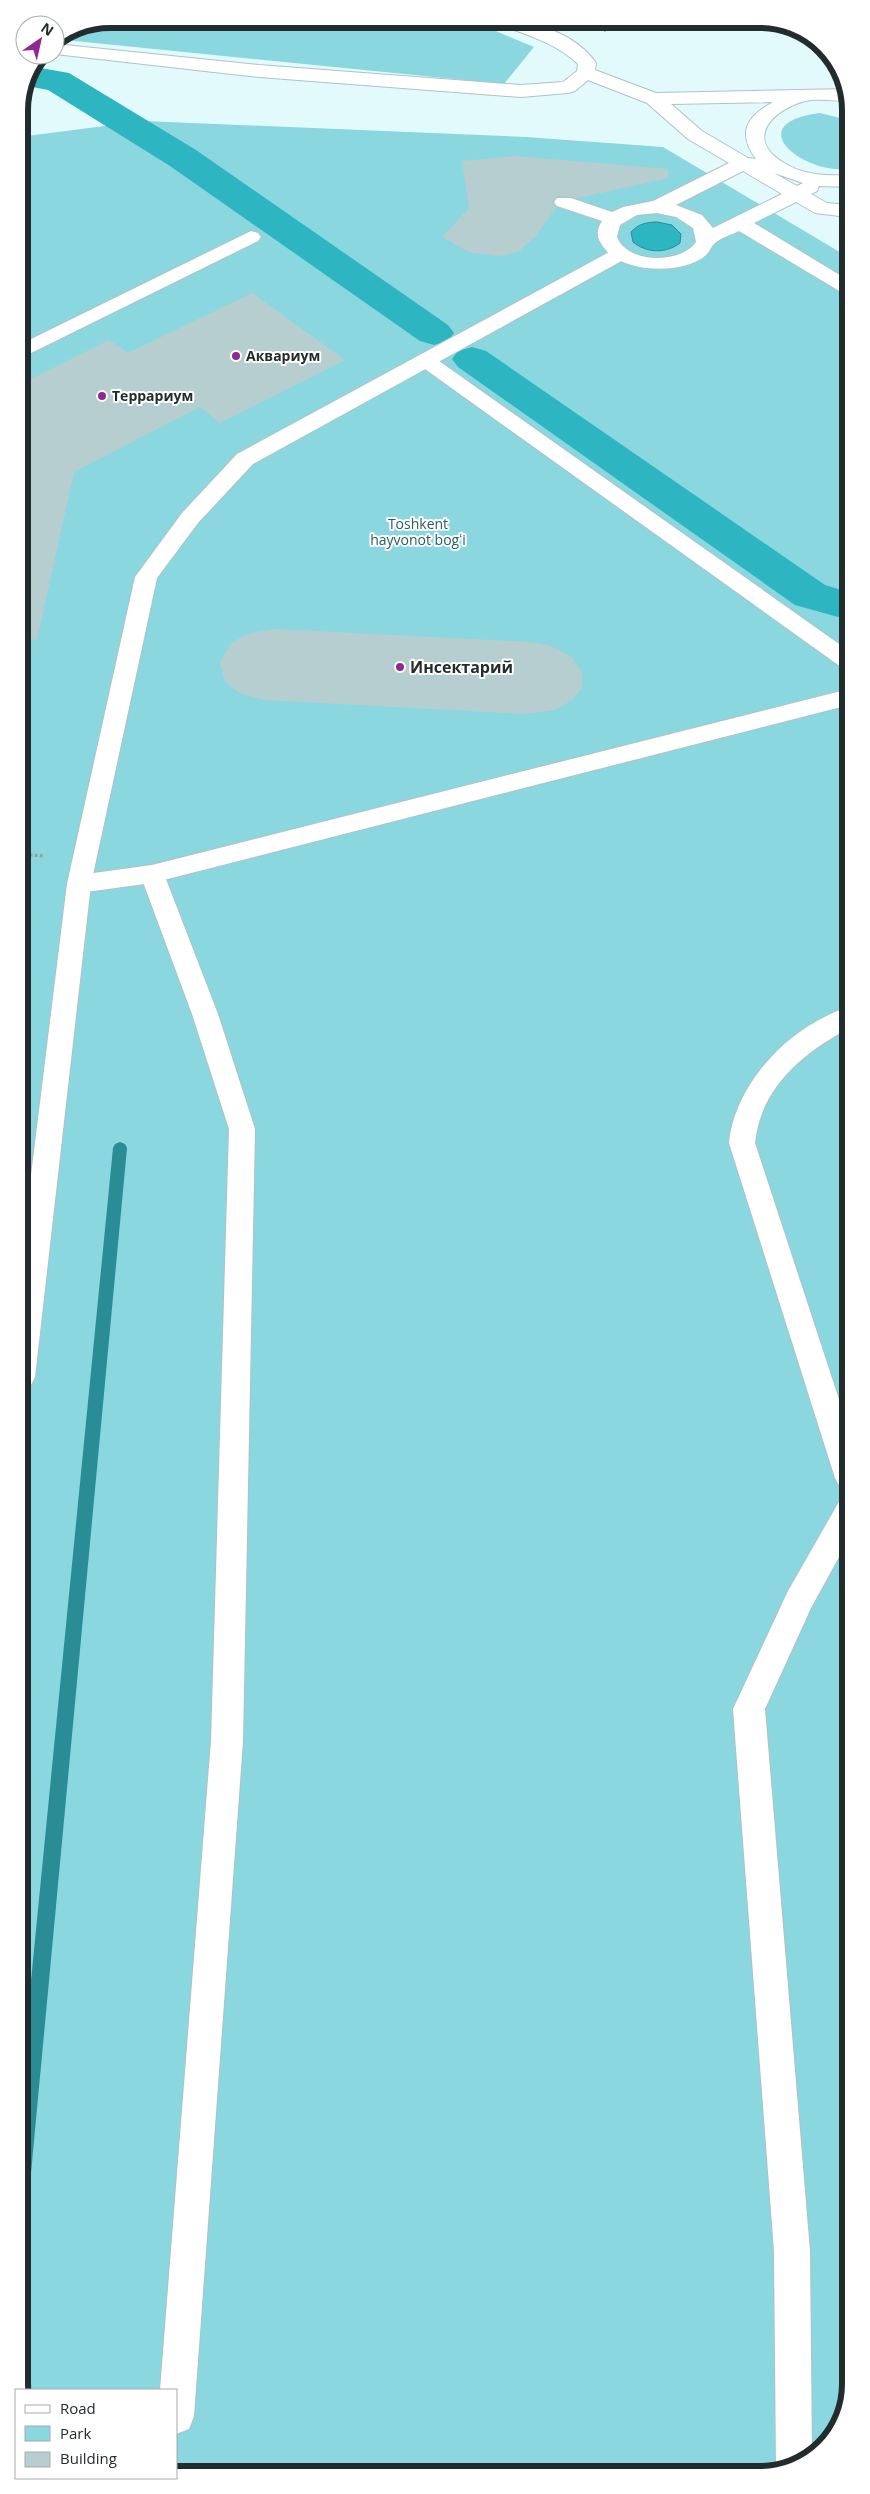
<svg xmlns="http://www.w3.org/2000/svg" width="870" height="2494" font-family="'Open Sans',sans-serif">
  <rect width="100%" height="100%" fill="#e3fafc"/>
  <g fill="#8ad7df">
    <polygon points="109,19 467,19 534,47 504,84 55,39 72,27"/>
    <path d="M 820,113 L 848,120 L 848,169 C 801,174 740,123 820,113 Z"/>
    <polygon points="144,121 526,137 663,147 848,257 851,2385 832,2440 785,2472 176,2475 176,2390 22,2390 19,137"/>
  </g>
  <path fill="#2db6c2" stroke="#2a8d95" d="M 657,222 L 672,225 L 681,234 L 680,243 C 666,254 646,253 633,242 L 631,232 C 638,224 647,222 657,222 Z"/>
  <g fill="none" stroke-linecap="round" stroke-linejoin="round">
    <polygon fill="#2a8d95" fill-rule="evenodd" points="120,1142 125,1144 127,1148 31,2173 29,2180 22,2182 21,2082 113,1148 115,1144"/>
    <g fill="#2db6c2" fill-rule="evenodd">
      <polygon points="35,67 69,73 196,150 448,325 454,333 448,341 434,345 420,341 170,166 48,90 27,86"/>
      <polygon points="472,347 486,351 825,585 838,589 849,588 849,616 838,617 795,605 458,367 452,359 458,351"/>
    </g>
  </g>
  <g fill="#b7ced0">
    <polygon points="515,156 668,169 669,178 578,198 557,196 552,202 556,208 535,237 519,251 508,255 495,256 469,252 442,237 469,208 462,161"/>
    <polygon points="252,293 345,360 220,423 200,407 74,472 37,640 20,639 19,385 109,340 128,353"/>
    <polygon points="276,629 530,642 551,646 572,657 582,672 582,688 572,700 555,710 526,714 265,700 241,694 225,682 220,662 231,643 250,633"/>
  </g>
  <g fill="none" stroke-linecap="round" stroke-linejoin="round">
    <g stroke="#adc3c6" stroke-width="2">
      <g id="lane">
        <path d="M 492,19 C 527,18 575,32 596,63 L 595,70 L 656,93 L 848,89 L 848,101 C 835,101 818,98 805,101 C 772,110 744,139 784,163 C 803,175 826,176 848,175 L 848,187 L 819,186 L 817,191 L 811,194 L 827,203 L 848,205 L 848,217 L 815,213 L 796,202 L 754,223 L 848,280 L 848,294 L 841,292 L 739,231 C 731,235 720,238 714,244 C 711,247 709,253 705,256 C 682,275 623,273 605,249 C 597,239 595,232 602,221 L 557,206 L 554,202 L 557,198 L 571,198 L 612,212 L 623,207 L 653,201 L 729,163 L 688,139 L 647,103 L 588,80 L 575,91 L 568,93 L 521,97 L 259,77 L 55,54 L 55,44 L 259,65 L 521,85 L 563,82 L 577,71 L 578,64 C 555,42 524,34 495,23 ZM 773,102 C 746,117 737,133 756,159 L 748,158 L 702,131 L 671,104 ZM 743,171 L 782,194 L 713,228 L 702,215 L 676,205 ZM 774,173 L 803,183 L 797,186 ZM 657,213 L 676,217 L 693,228 L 696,242 C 681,264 627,264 617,237 L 620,225 L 637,215 Z"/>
        <polygon points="251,231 258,233 261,237 258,241 19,359 19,345"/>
        <polygon points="425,354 432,356 849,651 849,670 841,667 418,364 415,360 418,356"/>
        <polygon points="849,689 849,705 152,883 79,893 70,890 67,884 70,878 79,875 152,865"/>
        <path d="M 849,1007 L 849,1028 C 802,1054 761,1087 755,1143 L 850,1433 L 850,1490 L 840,1487 L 835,1478 L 729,1143 C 735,1082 791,1025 849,1007 Z"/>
        <polygon points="850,1496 850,1537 811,1608 765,1709 810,2251 812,2454 785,2472 778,2472 776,2466 774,2251 733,1709 788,1591 840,1500"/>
      </g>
    </g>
    <g stroke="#adc3c6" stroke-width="2">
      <g id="street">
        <polygon points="620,248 627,250 630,254 627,258 253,464 198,523 157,578 91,884 35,1377 31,1385 21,1389 20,1264 67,884 135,577 182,513 237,454 613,250"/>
        <polygon points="152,865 161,868 164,874 218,1014 255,1129 243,1741 194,2416 189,2429 176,2434 176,2390 160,2390 211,1741 229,1129 192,1014 140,874 143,868"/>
      </g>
    </g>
    <polyline stroke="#8d9d9f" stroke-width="2.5" stroke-dasharray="2 2" stroke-linecap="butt" points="604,31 619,19"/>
    <polyline stroke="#8d9d9f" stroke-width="3" stroke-dasharray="2.5 2.5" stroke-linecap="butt" points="20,854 44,856"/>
    <use href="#lane" fill="#fff" fill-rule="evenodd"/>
    <use href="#street" fill="#fff" fill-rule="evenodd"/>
  </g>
  <g fill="#8d2991" stroke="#fff" stroke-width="2">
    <circle cx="236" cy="356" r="5"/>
    <circle cx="102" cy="396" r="5"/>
    <circle cx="400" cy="667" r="5"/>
  </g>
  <g text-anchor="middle" stroke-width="4" stroke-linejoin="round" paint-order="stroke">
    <g font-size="14" font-weight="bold" fill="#232c2d" stroke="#fff" text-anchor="start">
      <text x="246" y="361">Аквариум</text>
      <text x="112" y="401">Террариум</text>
    </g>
    <g font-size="14" fill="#285d62" stroke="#fff">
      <text x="418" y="529">Toshkent<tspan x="418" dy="16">hayvonot bogʻi</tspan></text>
    </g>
    <g font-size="16" font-weight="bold" fill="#232c2d" stroke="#fff" text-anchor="start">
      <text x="410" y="673">Инсектарий</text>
    </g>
  </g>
  <path d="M0 0H870V2494H0ZM110 28H760A82 82 0 0 1 842 110V2384A82 82 0 0 1 760 2466H110A82 82 0 0 1 28 2384V110A82 82 0 0 1 110 28Z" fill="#fff" fill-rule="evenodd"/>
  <path fill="none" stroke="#232c2d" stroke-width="6" d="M110 28H760A82 82 0 0 1 842 110V2384A82 82 0 0 1 760 2466H110A82 82 0 0 1 28 2384V110A82 82 0 0 1 110 28Z"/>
  <rect x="15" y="2389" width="162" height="90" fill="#ffffff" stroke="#a7abab"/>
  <rect x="25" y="2405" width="25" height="8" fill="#ffffff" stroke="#a7abab"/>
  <text x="60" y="2414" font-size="15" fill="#232c2d">Road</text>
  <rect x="25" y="2426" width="25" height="15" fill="#8ad7df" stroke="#a7abab"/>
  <text x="60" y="2439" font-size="15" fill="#232c2d">Park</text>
  <rect x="25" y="2452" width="25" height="15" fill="#b7ced0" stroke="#a7abab"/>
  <text x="60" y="2464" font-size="15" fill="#232c2d">Building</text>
  <g transform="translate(40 40) rotate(34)"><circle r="24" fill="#ffffff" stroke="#a7abab"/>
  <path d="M0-4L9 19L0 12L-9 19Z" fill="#8d2991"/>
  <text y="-8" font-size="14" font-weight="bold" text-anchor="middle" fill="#232c2d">N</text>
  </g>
</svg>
